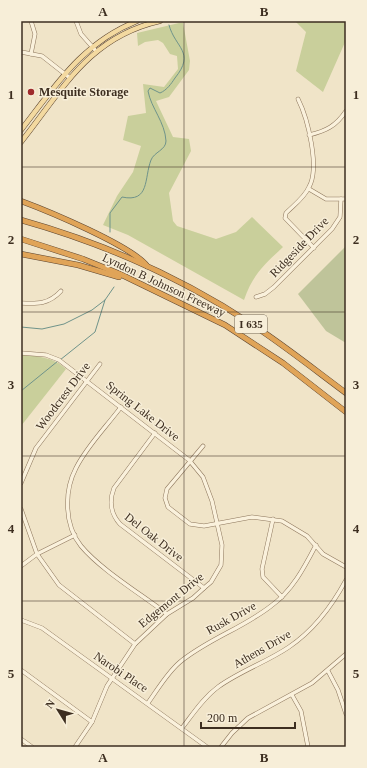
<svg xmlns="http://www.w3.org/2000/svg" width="367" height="768" font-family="'Times New Roman',serif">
  <rect width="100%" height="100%" fill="#f0e4c8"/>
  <g fill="#c9cf9b">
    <polygon points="295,21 346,21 346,40 323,92 296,71 306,32"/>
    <path d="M 179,23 L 183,23 L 190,61 L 189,70 L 169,97 L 156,101 L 173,137 L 189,139 L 191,151 L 169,193 L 173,221 L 177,226 L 216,239 L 236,232 L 252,217 L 283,247 C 264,265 253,274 244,300 L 128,235 L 103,225 L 117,196 L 133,172 L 141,146 L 123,140 L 128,116 L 146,113 L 143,84 L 164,87 L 178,69 L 177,56 L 170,54 L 163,43 L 158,40 L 145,42 L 138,46 L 137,33 Z"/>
    <path d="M 21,355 C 37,356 54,357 66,369 L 21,426 Z"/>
  </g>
  <polygon fill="#bfc49a" points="346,246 346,343 326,331 298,294"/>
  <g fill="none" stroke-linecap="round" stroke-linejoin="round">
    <g stroke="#6f938a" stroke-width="1">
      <path d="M 110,232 L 110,213 L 122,197 C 150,203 144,178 151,160 C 154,152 166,150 166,141 C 165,122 151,108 148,91 L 150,88 L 160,93 C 167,90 171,84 175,78 C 196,52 175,48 169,25"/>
      <polyline points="21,327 42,329 64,324 92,310 105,300 114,287"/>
      <polyline points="60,360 95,332 105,300"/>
      <polyline points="21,391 58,361"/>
    </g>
    <g stroke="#8d765c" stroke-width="4.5">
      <g id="minor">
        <polyline points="31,21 35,34 31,54"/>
        <polyline points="76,21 81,34 96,51"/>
        <polyline points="21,52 42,56 70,78"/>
        <path d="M 298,99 C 308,119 320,168 309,187 C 305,197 294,205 286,213 L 285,218 L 314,248"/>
        <path d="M 309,135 C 326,131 336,126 346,111"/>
        <polyline points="309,189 326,199 346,199"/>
        <polyline points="256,297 265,294 274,287 332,229 340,217 341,199"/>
        <path d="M 21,303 C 38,304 49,304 61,291"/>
        <polyline points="21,353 46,355 59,360 189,460 203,477 212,501 222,545 221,565 211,582 204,588 193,598 167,614 135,644 107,686 92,722 75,747"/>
        <path d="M 121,407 C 106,427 87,446 76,468 C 64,491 64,525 81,546 C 101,570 141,594 167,614"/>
        <path d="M 155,433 L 114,488 C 109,501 111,514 120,524 L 204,588"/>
        <polyline points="203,446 167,489 165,498 168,507 190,524 204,526 252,517 282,521 307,536 323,554 346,567"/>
        <polyline points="21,483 36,448 100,364"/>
        <polyline points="21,509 37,554 59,585 135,644"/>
        <polyline points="273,519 262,569 263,577 282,597"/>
        <polyline points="21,566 37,554 75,535"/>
        <polyline points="21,620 42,628 207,747"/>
        <polyline points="21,670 92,722"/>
        <polyline points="328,671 338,690 346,714"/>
        <polyline points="292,695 301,711 308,747"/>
        <path d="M 148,703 C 158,689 167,673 180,662 C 208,639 243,628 271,606 C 292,591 304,568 316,545"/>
        <path d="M 182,728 C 193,714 203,698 218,687 C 240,671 267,662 289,647 C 314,630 332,606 346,580"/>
        <polyline points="21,739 32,747"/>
        <polyline points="221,747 232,733 248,718 312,683 346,654"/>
      </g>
    </g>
    <g stroke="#5b4430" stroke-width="5.5">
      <g id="major">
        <path d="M 21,130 C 56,85 82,43 137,21"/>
        <path d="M 21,142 C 63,89 89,37 160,21"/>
      </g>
    </g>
    <g stroke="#5b4430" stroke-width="6">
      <g id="highway">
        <path d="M 21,201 C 48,211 132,246 147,266"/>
        <path d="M 21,220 C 103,243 182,278 253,325 C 285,346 315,370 346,393"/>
        <polyline points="21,239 83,259 120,274 225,325 283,363 346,412"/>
        <polyline points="21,254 78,265 119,277"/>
      </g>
    </g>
    <use href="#minor" stroke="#faf1dc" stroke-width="3.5"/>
    <use href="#major" stroke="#f3d9a0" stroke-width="4.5"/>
    <use href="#highway" stroke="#e0a458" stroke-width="5"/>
  </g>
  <path fill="none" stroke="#3d2e20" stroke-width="1" stroke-opacity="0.55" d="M 184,21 L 184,747M 21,167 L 346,167M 21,312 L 346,312M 21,456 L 346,456M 21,601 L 346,601"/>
  <circle fill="#9e2a2b" stroke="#f7eed8" stroke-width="1.5" cx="31" cy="92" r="4"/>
  <g text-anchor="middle" stroke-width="3" stroke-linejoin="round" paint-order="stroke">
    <rect fill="#f7eed8" stroke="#756857" stroke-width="1" x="235" y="315" width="32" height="18" rx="3"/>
    <g font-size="11" font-weight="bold" fill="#3d2e20">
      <text x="251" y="328">I 635</text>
    </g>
    <g font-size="12" font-weight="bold" fill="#3d2e20" stroke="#f7eed8" text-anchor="start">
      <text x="39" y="96">Mesquite Storage</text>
    </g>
    <g font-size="12" fill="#3d2e20" stroke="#f7eed8">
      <text transform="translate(299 247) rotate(-46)" y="4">Ridgeside Drive</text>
      <text transform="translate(164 285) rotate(25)" y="4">Lyndon B Johnson Freeway</text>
      <text transform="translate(63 396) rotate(-53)" y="4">Woodcrest Drive</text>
      <text transform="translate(143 411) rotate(38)" y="4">Spring Lake Drive</text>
      <text transform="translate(154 537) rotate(38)" y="4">Del Oak Drive</text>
      <text transform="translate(171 600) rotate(-39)" y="4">Edgemont Drive</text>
      <text transform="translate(231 618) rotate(-29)" y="4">Rusk Drive</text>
      <text transform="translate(262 649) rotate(-30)" y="4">Athens Drive</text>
      <text transform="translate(121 672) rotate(34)" y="4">Narobi Place</text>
    </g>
  </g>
  <rect width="367" height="768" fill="none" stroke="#f7eed8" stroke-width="44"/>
  <g transform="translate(58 710) rotate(307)" stroke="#f7eed8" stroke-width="3" paint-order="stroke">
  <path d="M0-3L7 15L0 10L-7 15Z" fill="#3d2e20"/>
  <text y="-6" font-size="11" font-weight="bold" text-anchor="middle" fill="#3d2e20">N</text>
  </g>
  <path d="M201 722v6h94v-6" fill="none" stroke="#3d2e20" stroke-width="2"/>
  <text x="207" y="722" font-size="12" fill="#3d2e20" stroke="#f7eed8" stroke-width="3" paint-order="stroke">200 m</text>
  <rect x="22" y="22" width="323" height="724" fill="none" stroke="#3d2e20" stroke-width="1.5"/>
  <g font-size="13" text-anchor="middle" font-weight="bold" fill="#3d2e20">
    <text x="103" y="16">A</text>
    <text x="264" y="16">B</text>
    <text x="11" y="99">1</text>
    <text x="356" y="99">1</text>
    <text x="11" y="244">2</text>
    <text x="356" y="244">2</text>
    <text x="11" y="389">3</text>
    <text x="356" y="389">3</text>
    <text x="11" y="533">4</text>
    <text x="356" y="533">4</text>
    <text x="11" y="678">5</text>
    <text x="356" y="678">5</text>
    <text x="103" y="762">A</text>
    <text x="264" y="762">B</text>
  </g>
</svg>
